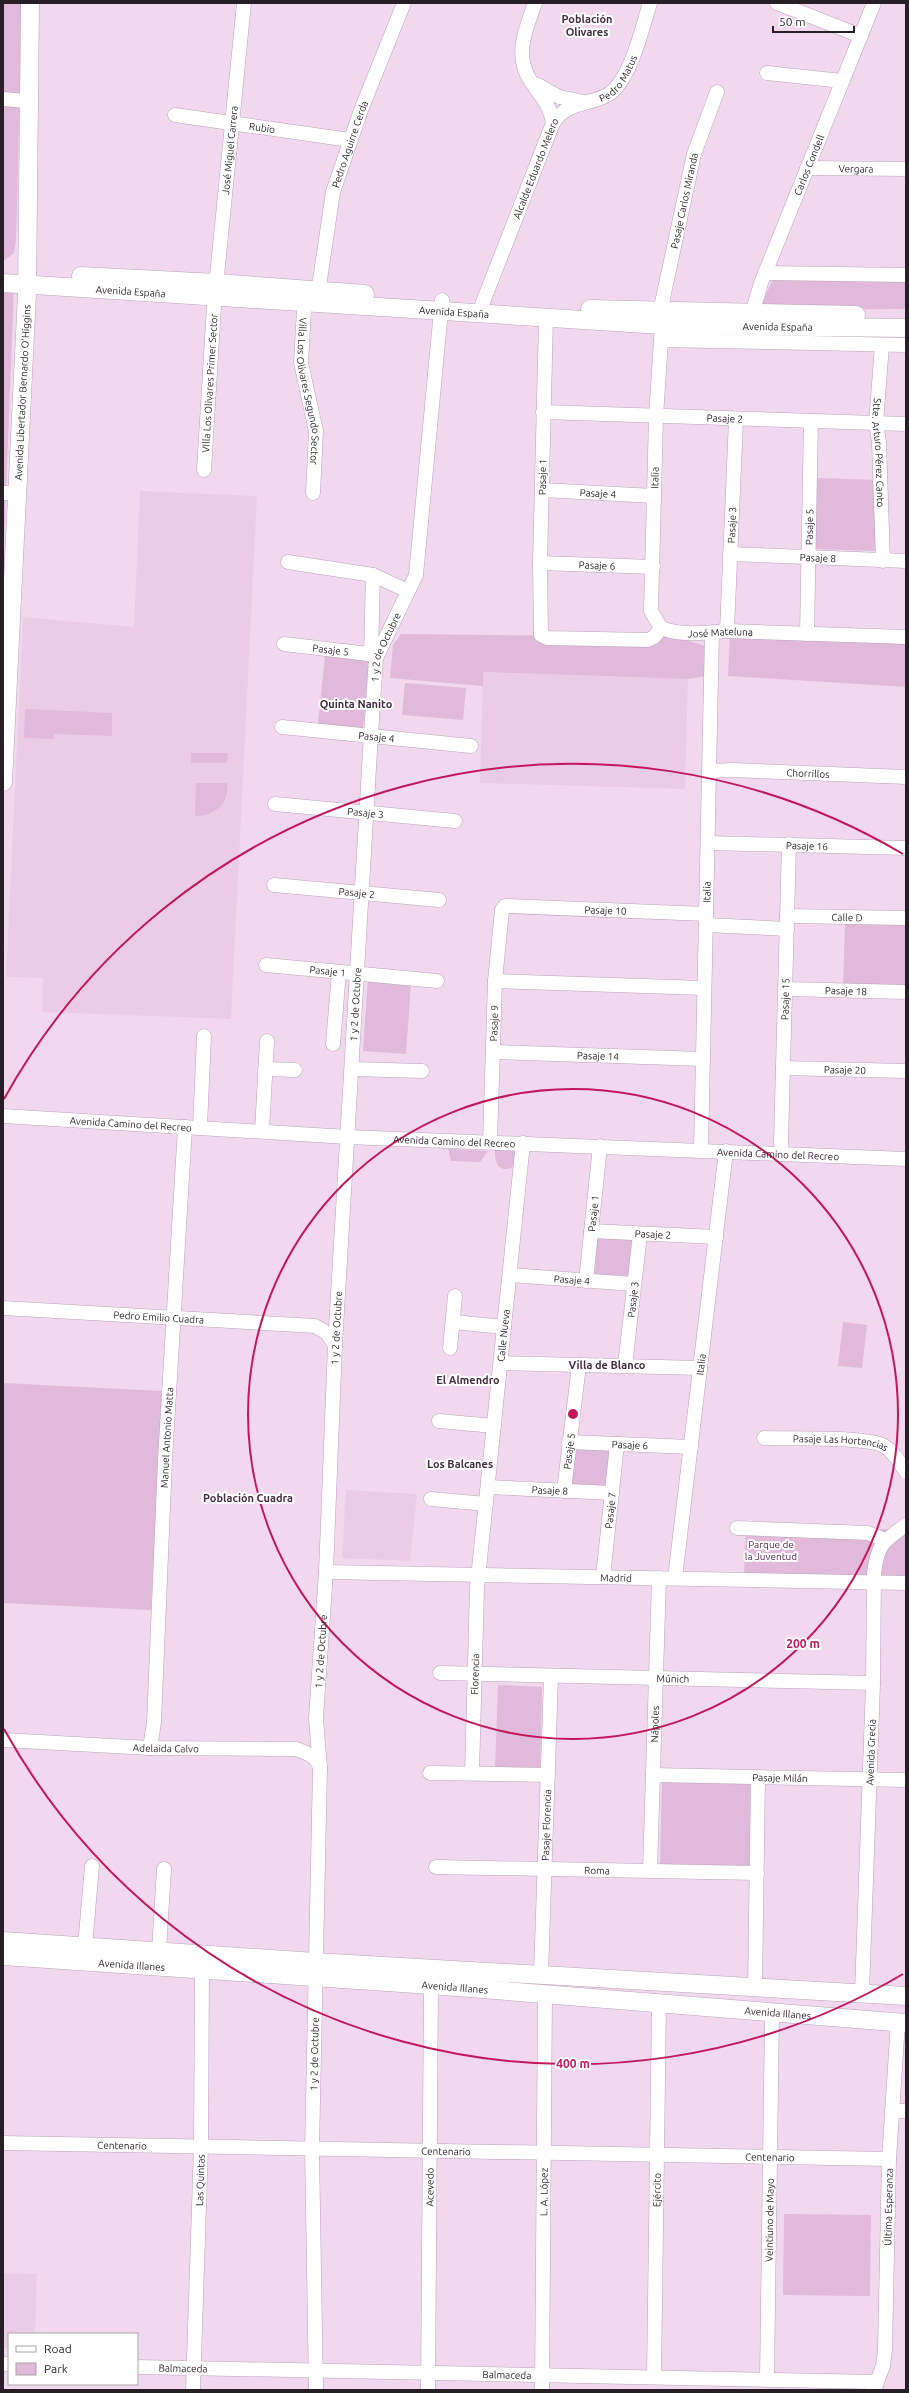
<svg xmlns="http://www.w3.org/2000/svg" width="909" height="2393" font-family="Ubuntu,sans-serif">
  <rect width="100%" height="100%" fill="#f1d8ee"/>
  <g fill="#ebcce7">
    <polygon points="140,491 257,496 231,1019 42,1012 43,978 6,977 23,617 134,627"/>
    <polygon points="483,672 688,679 685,789 480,783"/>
    <polygon points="346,1490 417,1494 410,1561 342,1558"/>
    <polygon points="3,2273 37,2274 35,2334 9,2334 9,2348 3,2348"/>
  </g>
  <g fill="#e0b9db">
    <polygon points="3,3 22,3 16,240 14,253 3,261"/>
    <polygon points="777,270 906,271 906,309 759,310"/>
    <polygon points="3,287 14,287 3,568"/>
    <polygon points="817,478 878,480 876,551 815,549"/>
    <polygon points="401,634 654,637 670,635 705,646 707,676 688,679 483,672 483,686 390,678 393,645"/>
    <polygon points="730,637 906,642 906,687 728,676"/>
    <polygon points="325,655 369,659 363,728 318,724"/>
    <polygon points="405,683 466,688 463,720 402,715"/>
    <polygon points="25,709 112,713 112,736 54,734 54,739 24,738"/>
    <polygon points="191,753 228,753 227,763 191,763"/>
    <path d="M 196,783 L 227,783 C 230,803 215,816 195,816 Z"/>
    <polygon points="845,922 906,924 906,991 843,989"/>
    <polygon points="368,979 411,983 406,1054 363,1051"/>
    <polygon points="448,1149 488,1151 480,1162 451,1161"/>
    <path d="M 495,1150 L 521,1151 L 520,1163 C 505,1174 494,1170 495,1150 Z"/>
    <polygon points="597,1236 632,1239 630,1276 595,1274"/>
    <polygon points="843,1322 867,1325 862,1368 838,1366"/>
    <polygon points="3,1383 162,1391 151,1610 3,1603"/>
    <polygon points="573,1444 613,1448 610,1489 569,1485"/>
    <polygon points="746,1523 906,1530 906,1578 744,1576"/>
    <polygon points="498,1685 542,1687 540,1770 495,1769"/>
    <polygon points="662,1781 754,1784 752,1867 660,1865"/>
    <polygon points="784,2214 871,2215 870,2296 783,2295"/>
  </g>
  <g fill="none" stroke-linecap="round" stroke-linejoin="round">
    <g stroke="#baa2b7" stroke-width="15">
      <g id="minor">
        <path d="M 535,3 C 526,29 514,54 530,80 C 541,97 549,102 553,123"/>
        <polyline points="777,3 861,36"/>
        <polyline points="767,73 842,81"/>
        <polyline points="538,85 559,97 584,102"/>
        <polyline points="3,99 27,101"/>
        <path id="s1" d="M 175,115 L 350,140"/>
        <path id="s2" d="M 807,168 L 906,169"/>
        <polyline points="765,273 906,275"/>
        <path id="s3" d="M 305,292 L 301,363 L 316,431 L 313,493"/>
        <path id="s4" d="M 317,300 L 333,192 L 361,110 L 404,3"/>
        <path id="s5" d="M 660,312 L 694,154 L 717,92"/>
        <path id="s6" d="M 480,313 L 483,302 L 553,123 C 568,100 589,106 609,94 C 631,79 642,28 650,3"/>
        <polyline points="546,318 540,563 541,635 547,638 648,640 654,637 661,628"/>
        <path id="s7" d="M 750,321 L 761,283 L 874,3"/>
        <polyline points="661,340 906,345"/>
        <path id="s8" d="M 882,345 L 876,423 L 879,442 L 883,561"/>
        <path id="s9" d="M 543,412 L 906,424"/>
        <path id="s10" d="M 204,470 L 214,306 L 244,3"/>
        <path id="s11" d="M 542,490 L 654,496"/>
        <polyline points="3,493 16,493"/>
        <path id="s12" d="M 730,554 L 906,561"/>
        <polyline points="288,562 373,575 371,654"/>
        <path id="s13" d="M 540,563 L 653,567"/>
        <polyline points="373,575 408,591"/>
        <path id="s14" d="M 661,628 L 651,611 L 656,417 L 662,325"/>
        <path id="s15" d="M 661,628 C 681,636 706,633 727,631 L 906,637"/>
        <path id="s16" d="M 727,631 L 736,419"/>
        <path id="s17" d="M 807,634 L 811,421"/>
        <path id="s18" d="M 284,644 L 377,655"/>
        <path id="s19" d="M 282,727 L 471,746"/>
        <path id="s20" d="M 709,771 L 733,770 L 906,777"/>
        <path id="s21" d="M 275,804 L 455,821"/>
        <path id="s22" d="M 708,843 L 906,848"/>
        <path id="s23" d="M 274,885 L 439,900"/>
        <path id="s24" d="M 787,916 L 906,918"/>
        <polyline points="706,925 787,929"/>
        <path id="s25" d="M 266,965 L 437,981"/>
        <polyline points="495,981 704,988"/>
        <path id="s26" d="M 786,989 L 906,992"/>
        <polyline points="333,1044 339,972"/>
        <path id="s27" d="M 493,1052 L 703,1059"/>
        <path id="s28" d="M 783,1068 L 906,1071"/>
        <polyline points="265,1069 295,1070"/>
        <polyline points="352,1069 422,1071"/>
        <path id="s29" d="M 3,1116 L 348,1137 L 906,1159"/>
        <polyline points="200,1127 204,1036"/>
        <polyline points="262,1131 267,1041"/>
        <path id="s30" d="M 490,1142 L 495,981 L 502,910 L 505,906 L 706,914"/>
        <path id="s31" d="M 701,1150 L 712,633"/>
        <path id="s32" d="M 782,1154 L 781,1141 L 789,844"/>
        <path id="s33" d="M 591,1231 L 716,1237"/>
        <path id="s34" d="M 510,1275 L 634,1284"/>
        <path id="s35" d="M 586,1281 L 600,1146"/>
        <path id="s36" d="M 3,1308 L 315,1326 L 327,1333 L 335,1345"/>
        <polyline points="453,1322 504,1327"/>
        <polyline points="450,1348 455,1296"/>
        <polyline points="501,1363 700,1368"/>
        <path id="s37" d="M 625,1366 L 640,1234"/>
        <polyline points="439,1421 494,1426"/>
        <path id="s38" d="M 764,1438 C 787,1439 867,1436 884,1446 C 893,1451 900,1463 906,1472"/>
        <path id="s39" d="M 569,1442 L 691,1447"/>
        <path id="s40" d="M 488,1487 L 612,1493"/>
        <path id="s41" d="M 564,1491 L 579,1365"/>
        <polyline points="431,1499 486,1504"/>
        <polyline points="737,1528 868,1533 885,1540"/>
        <path id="s42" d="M 326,1572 C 519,1577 713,1578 906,1583"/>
        <path id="s43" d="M 603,1577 L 617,1444"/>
        <path id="s44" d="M 675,1578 L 726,1151"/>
        <path id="s45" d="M 440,1673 L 873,1683"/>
        <path id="s46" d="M 3,1740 L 150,1748 L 296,1749 C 307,1753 317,1756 320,1768"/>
        <path id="s47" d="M 150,1748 L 154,1722 L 165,1460 L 185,1127"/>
        <polyline points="430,1773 548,1775"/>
        <path id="s48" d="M 472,1773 L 477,1588 L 523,1143"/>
        <path id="s49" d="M 653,1775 L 906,1780"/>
        <path id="s50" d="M 436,1867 L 757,1873"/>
        <path id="s51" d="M 650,1870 L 659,1578"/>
        <polyline points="85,1946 92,1866"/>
        <polyline points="159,1951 164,1869"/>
        <path id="s52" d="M 541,1974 L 551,1677"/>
        <polyline points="755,1987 758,1777"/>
        <path id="s53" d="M 862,1993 L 873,1683 L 874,1573 C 878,1543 883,1542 906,1525"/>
        <polyline points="892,2111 906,2111"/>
        <path id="s54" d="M 3,2143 L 889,2159"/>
        <polyline points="3,2364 9,2364"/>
        <path id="s55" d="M 137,2367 L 877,2382"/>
        <path id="s56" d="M 654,2377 L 659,2004"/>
        <path id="s57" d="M 767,2379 L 772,2013"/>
        <path id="s58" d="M 193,2390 L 201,2146 L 202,1970"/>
        <path id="s59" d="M 316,2390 L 312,2149 L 320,1768 L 316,1718 L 326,1572 L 335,1345 L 371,734 L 376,658 L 416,575 L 442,300"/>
        <path id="s60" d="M 428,2390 L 431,1985"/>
        <path id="s61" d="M 542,2390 L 545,1995"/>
        <path id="s62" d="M 874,2390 L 883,2366 L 885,2350 L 889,2159 L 898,2022"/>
      </g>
    </g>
    <g stroke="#baa2b7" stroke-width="19">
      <g id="major">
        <polyline points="81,276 217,283 365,294"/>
        <path id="s63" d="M 3,283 L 662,325 L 906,328"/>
        <polyline points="590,309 856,315"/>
        <path id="s64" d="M 3,782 L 27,294 L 30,3"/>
        <polyline points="3,1941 315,1962 906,1996"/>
        <path id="s65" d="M 3,1956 L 431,1985 L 906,2023"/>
      </g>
    </g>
    <use href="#minor" stroke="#fff" stroke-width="14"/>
    <use href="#major" stroke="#fff" stroke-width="18"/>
  </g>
  <g fill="none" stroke="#c2185b" stroke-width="2">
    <circle cx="573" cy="1414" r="325"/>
    <path d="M903 1974A650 650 0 0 1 4 1729M4 1099A650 650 0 0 1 903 854"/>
  </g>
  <g text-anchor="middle" stroke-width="4" stroke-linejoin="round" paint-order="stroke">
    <g font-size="10" fill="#281e26" stroke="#fff">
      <text dy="4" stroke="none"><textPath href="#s6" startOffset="286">Pedro Matus</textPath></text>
      <text dy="4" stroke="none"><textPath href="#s1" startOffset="88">Rubio</textPath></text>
      <text dy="4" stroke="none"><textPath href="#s4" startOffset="160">Pedro Aguirre Cerda</textPath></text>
      <text dy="4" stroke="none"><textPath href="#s10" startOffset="321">José Miguel Carrera</textPath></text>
      <text dy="4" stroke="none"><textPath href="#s7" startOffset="167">Carlos Condell</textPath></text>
      <text dy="4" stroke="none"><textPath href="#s6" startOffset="155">Alcalde Eduardo Melero</textPath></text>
      <text dy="4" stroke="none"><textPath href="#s2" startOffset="49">Vergara</textPath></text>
      <text dy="4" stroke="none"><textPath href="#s5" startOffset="114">Pasaje Carlos Miranda</textPath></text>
      <text dy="4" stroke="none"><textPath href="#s63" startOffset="128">Avenida España</textPath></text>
      <text dy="4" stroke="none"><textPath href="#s63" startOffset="452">Avenida España</textPath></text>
      <text dy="4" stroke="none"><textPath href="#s63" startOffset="776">Avenida España</textPath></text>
      <text dy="4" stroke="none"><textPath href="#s10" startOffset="87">VIlla Los Olivares Primer Sector</textPath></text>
      <text dy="4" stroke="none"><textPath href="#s64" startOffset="390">Avenida Libertador Bernardo O'Higgins</textPath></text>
      <text dy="4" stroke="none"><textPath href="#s3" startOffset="100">Villa Los Olivares Segundo Sector</textPath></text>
      <text dy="4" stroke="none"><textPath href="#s9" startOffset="182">Pasaje 2</textPath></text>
      <text dy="4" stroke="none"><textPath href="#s8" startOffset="108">Stte. Arturo Pérez Canto</textPath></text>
      <text transform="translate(542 477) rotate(-89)" y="4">Pasaje 1</text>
      <text dy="4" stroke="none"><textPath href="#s14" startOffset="153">Italia</textPath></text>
      <text dy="4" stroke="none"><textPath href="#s11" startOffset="56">Pasaje 4</textPath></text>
      <text dy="4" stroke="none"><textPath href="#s16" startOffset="106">Pasaje 3</textPath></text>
      <text dy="4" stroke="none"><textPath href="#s17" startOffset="107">Pasaje 5</textPath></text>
      <text dy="4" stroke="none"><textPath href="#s12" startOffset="88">Pasaje 8</textPath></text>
      <text dy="4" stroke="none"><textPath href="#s13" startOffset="57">Pasaje 6</textPath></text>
      <text dy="4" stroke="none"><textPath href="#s15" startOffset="60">José Mateluna</textPath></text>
      <text dy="4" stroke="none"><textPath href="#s59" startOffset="1747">1 y 2 de Octubre</textPath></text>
      <text dy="4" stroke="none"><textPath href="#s18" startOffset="47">Pasaje 5</textPath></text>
      <text dy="4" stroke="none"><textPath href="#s19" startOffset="95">Pasaje 4</textPath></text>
      <text dy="4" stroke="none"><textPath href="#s20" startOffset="99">Chorrillos</textPath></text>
      <text dy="4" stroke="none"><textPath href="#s21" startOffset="91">Pasaje 3</textPath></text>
      <text dy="4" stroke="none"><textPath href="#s22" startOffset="99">Pasaje 16</textPath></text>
      <text dy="4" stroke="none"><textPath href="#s31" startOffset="258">Italia</textPath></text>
      <text dy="4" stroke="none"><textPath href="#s23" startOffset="83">Pasaje 2</textPath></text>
      <text dy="4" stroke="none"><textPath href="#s30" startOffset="338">Pasaje 10</textPath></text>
      <text dy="4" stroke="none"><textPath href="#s24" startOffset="60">Calle D</textPath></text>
      <text dy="4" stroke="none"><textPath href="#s25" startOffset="62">Pasaje 1</textPath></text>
      <text dy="4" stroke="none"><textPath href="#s26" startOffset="60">Pasaje 18</textPath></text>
      <text dy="4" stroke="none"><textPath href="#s32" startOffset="155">Pasaje 15</textPath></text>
      <text dy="4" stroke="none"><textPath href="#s59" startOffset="1387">1 y 2 de Octubre</textPath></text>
      <text dy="4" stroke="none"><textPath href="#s30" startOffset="119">Pasaje 9</textPath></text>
      <text dy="4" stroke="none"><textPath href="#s27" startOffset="105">Pasaje 14</textPath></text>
      <text dy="4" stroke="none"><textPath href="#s28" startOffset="62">Pasaje 20</textPath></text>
      <text dy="4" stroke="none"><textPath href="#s29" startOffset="128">Avenida Camino del Recreo</textPath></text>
      <text dy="4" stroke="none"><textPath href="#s29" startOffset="452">Avenida Camino del Recreo</textPath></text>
      <text dy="4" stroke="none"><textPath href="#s29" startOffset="776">Avenida Camino del Recreo</textPath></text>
      <text dy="4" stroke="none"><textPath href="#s35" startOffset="68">Pasaje 1</textPath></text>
      <text dy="4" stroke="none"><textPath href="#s33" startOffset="62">Pasaje 2</textPath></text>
      <text dy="4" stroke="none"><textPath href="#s34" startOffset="62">Pasaje 4</textPath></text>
      <text dy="4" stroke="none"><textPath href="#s37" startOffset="67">Pasaje 3</textPath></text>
      <text dy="4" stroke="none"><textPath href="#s36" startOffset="156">Pedro Emilio Cuadra</textPath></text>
      <text dy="4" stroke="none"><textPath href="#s59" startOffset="1063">1 y 2 de Octubre</textPath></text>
      <text dy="4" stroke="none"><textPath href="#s48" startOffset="439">Calle Nueva</textPath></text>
      <text dy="4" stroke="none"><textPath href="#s44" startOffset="215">Italia</textPath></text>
      <text dy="4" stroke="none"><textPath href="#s47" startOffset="311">Manuel Antonio Matta</textPath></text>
      <text dy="4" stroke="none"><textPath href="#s39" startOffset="61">Pasaje 6</textPath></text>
      <text dy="4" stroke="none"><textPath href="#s38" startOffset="77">Pasaje Las Hortencias</textPath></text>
      <text dy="4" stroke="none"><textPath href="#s41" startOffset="40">Pasaje 5</textPath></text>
      <text dy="4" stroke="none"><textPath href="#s40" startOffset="62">Pasaje 8</textPath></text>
      <text dy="4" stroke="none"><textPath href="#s43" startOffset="67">Pasaje 7</textPath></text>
      <text dy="4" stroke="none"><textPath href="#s42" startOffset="290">Madrid</textPath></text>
      <text dy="4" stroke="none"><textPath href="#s59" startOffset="739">1 y 2 de Octubre</textPath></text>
      <text dy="4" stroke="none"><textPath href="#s48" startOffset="99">Florencia</textPath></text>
      <text dy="4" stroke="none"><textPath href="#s45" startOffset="233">Múnich</textPath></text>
      <text dy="4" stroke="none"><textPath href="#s51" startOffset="146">Nápoles</textPath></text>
      <text dy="4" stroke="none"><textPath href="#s46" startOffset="163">Adelaida Calvo</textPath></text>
      <text dy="4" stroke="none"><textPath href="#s53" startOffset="241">Avenida Grecia</textPath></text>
      <text dy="4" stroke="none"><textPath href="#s49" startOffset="127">Pasaje Milán</textPath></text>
      <text dy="4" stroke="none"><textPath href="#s52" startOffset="149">Pasaje Florencia</textPath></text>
      <text dy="4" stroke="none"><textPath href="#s50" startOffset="161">Roma</textPath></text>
      <text dy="4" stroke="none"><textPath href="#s65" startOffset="129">Avenida Illanes</textPath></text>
      <text dy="4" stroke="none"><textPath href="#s65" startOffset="453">Avenida Illanes</textPath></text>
      <text dy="4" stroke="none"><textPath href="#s65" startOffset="777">Avenida Illanes</textPath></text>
      <text dy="4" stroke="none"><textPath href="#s59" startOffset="336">1 y 2 de Octubre</textPath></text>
      <text dy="4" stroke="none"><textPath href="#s54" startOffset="119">Centenario</textPath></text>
      <text dy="4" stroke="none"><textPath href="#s54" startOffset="443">Centenario</textPath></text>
      <text dy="4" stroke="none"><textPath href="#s54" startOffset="767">Centenario</textPath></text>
      <text dy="4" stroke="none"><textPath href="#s58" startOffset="210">Las Quintas</textPath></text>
      <text dy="4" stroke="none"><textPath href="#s60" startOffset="203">Acevedo</textPath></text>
      <text dy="4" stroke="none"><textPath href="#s56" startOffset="187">Ejército</textPath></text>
      <text dy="4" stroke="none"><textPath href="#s61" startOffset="198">L. A. López</textPath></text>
      <text dy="4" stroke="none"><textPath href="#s62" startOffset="185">Última Esperanza</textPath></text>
      <text dy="4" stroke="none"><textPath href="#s57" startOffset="159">Veintiuno de Mayo</textPath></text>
      <text dy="4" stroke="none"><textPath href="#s55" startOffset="46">Balmaceda</textPath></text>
      <text dy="4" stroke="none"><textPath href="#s55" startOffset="370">Balmaceda</textPath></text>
    </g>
    <g font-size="10" fill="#4e1c4a" stroke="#fff">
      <text x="771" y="1548">Parque de<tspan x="771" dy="12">la Juventud</tspan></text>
    </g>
    <g font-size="11" font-weight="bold" fill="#402d3e" stroke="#fff">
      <text x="587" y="23">Población<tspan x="587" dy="13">Olivares</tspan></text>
      <text x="356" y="708">Quinta Nanito</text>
      <text x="607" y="1369">Villa de Blanco</text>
      <text x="468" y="1384">El Almendro</text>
      <text x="460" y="1468">Los Balcanes</text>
      <text x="248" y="1502">Población Cuadra</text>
    </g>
  </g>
  <circle cx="573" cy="1414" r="6" fill="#c2185b" stroke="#fff" stroke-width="2"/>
  <g font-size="12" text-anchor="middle" font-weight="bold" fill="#c2185b" stroke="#fff" stroke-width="4" stroke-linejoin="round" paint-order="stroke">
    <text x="803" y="1648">200 m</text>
    <text x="573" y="2068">400 m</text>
  </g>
  <rect width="909" height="2393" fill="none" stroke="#281e26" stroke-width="8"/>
  <rect x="8" y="2333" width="130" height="52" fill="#ffffff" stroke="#a9a5a8"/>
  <rect x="16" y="2346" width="20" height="6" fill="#ffffff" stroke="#a9a5a8"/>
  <text x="44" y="2353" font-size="12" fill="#281e26">Road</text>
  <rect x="16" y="2363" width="20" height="12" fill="#e0b9db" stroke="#a9a5a8"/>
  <text x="44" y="2373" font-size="12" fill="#281e26">Park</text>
  <path d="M773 26v6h81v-6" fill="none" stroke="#281e26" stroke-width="2"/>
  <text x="779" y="26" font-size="12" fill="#281e26" stroke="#ffffff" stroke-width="3" paint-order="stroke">50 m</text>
</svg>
